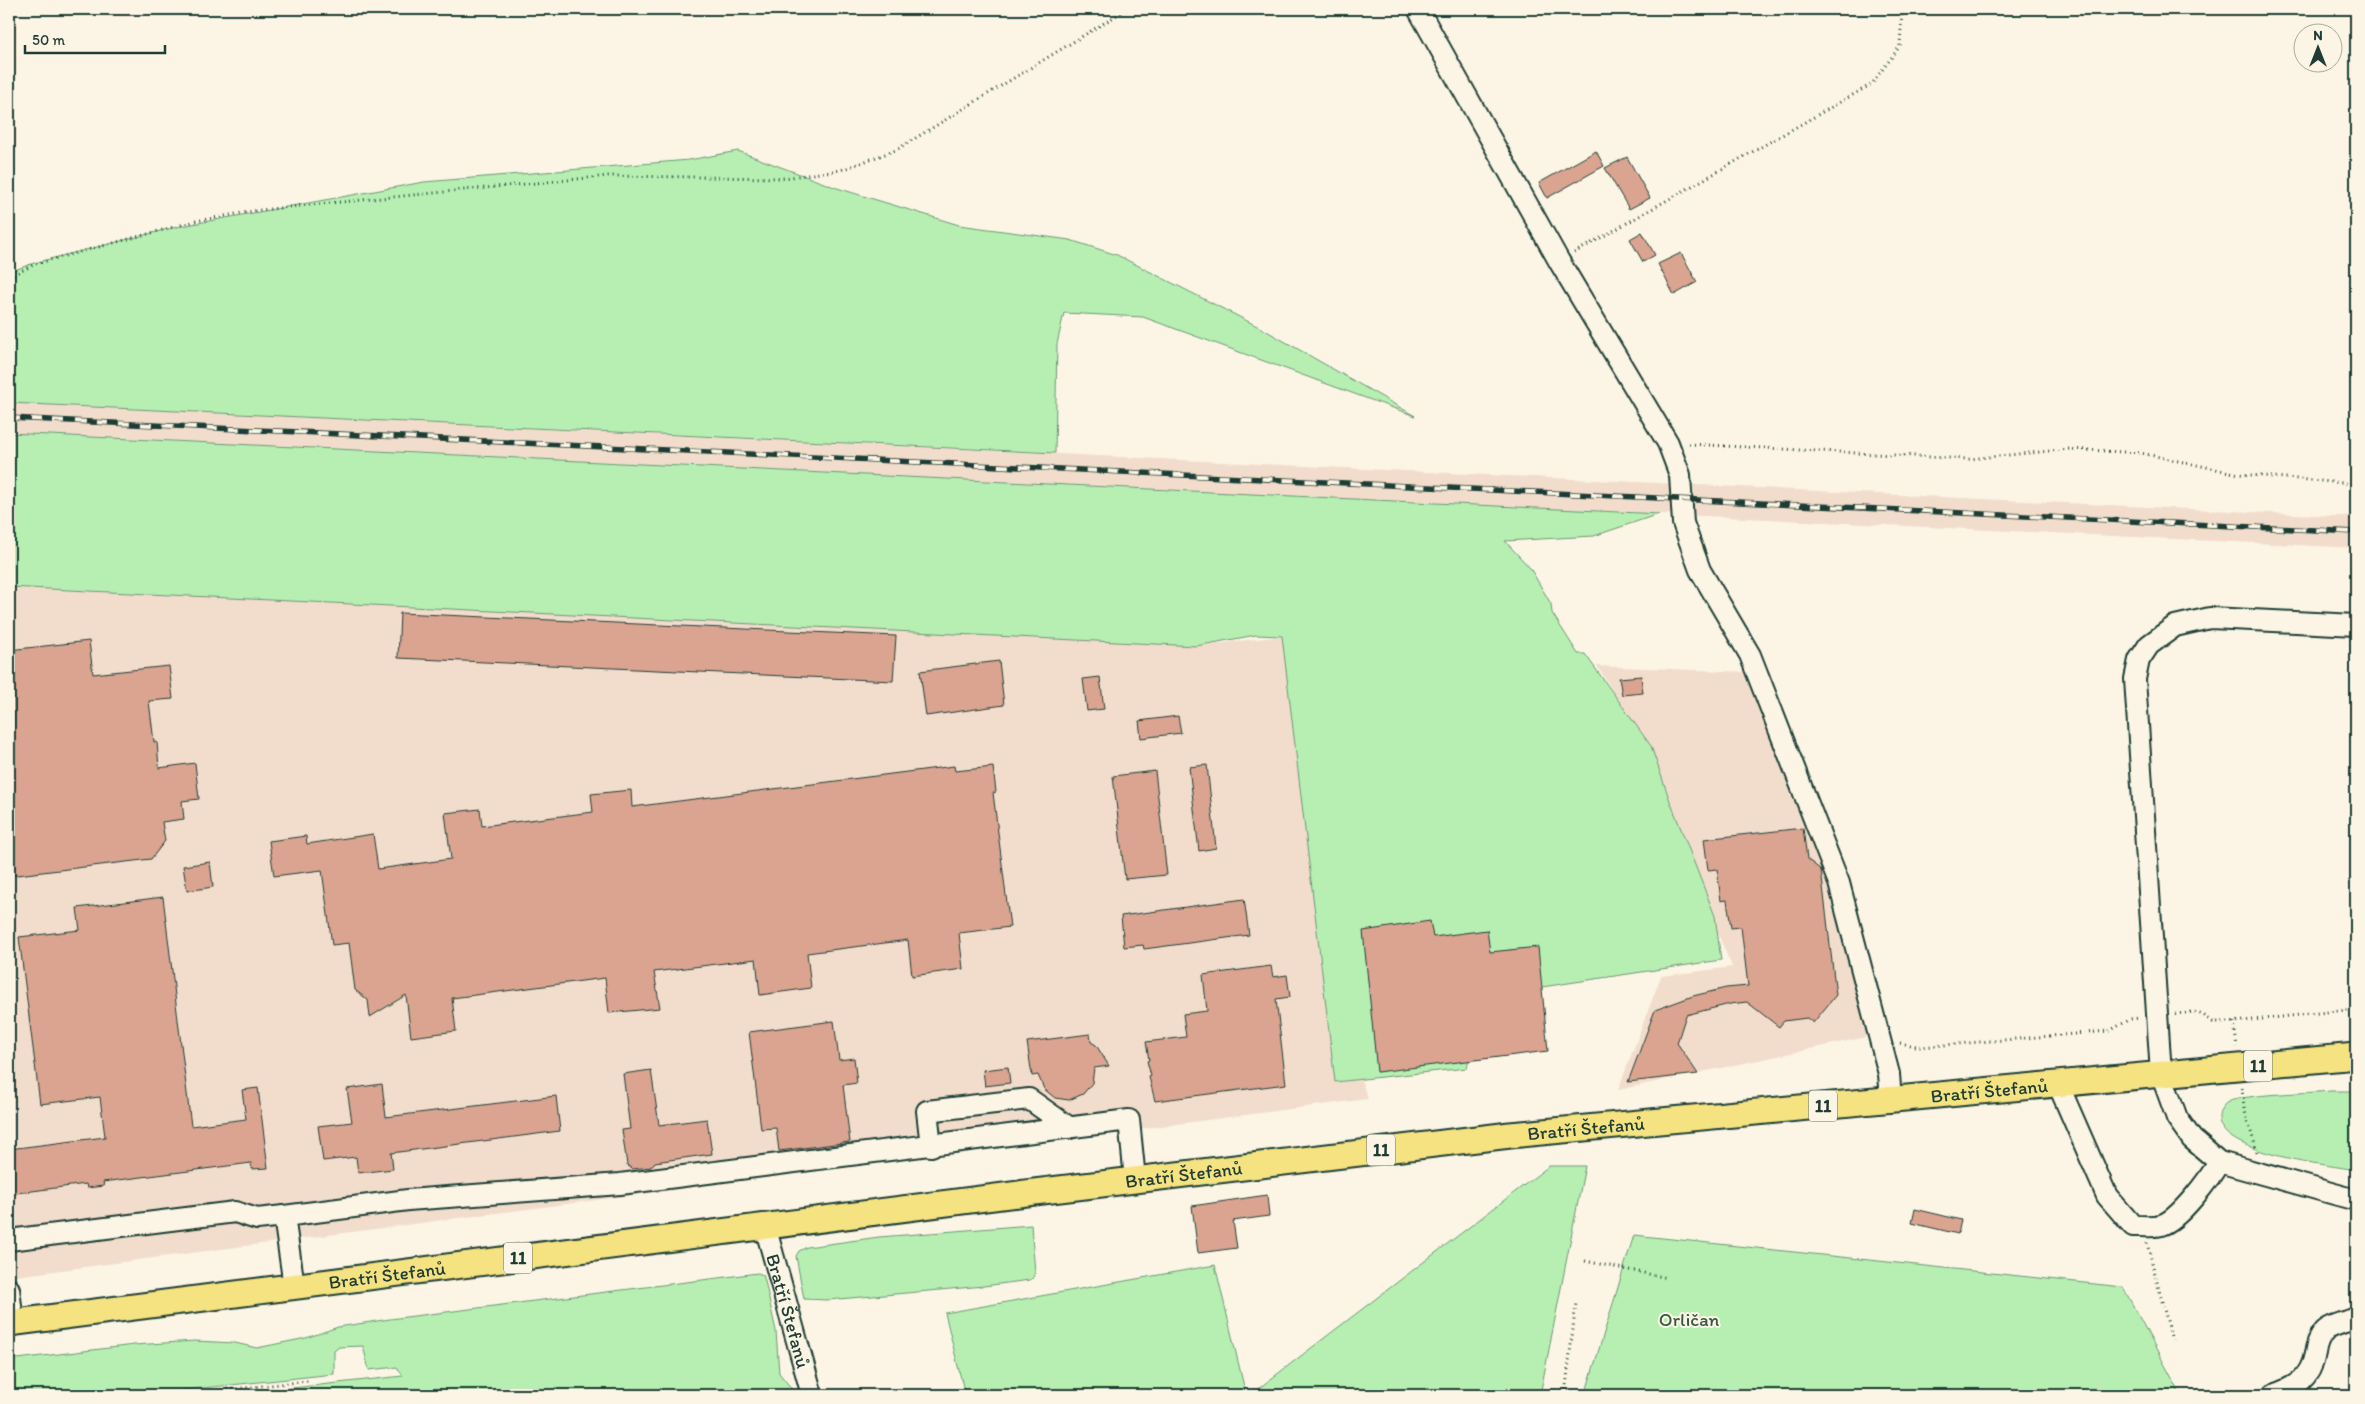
<svg xmlns="http://www.w3.org/2000/svg" width="2365" height="1404" font-family="Itim,sans-serif">
  <rect width="100%" height="100%" fill="#fcf5e5"/>
  <filter id="ink" filterUnits="userSpaceOnUse"><feTurbulence type="fractalNoise" baseFrequency=".02" numOctaves="2"/><feDisplacementMap in="SourceGraphic" scale="10" xChannelSelector="R" yChannelSelector="G"/><feConvolveMatrix kernelMatrix="1 2 1 2 8 2 1 2 1" color-interpolation-filters="sRGB"/></filter>
  <g filter="url(#ink)">
    <g fill="#f2ddcc">
      <polygon points="9,403 2356,517 2356,548 9,433"/>
      <polygon points="9,587 1196,646 1283,636 1335,1082 1361,1080 1368,1099 9,1277"/>
      <polygon points="1597,666 1749,672 1790,776 1841,918 1871,1036 1618,1090 1661,976 1732,967 1717,932 1715,916 1670,801 1651,746 1625,711"/>
    </g>
    <g fill="#b7efb3" stroke="#6b9674">
      <polygon points="738,151 837,188 959,225 1070,240 1117,255 1263,329 1415,416 1143,317 1064,313 1057,344 1055,453 9,403 9,272 34,263 176,227 424,182 689,160"/>
      <polygon points="9,433 1659,514 1594,536 1505,541 1530,568 1551,604 1552,613 1578,654 1585,654 1651,746 1670,801 1715,916 1721,960 1542,987 1481,1005 1467,1068 1335,1082 1282,636 1256,635 1196,646 9,587"/>
      <path d="M 2331,1091 L 2352,1091 L 2356,1094 L 2356,1170 C 2330,1165 2219,1154 2219,1118 C 2219,1112 2222,1105 2228,1102 C 2242,1094 2311,1093 2331,1091 Z"/>
      <polygon points="1549,1166 1585,1166 1540,1395 1250,1395"/>
      <polygon points="1031,1225 1035,1272 1033,1278 1030,1280 984,1286 828,1300 804,1299 796,1256 799,1251 807,1247 879,1237"/>
      <polygon points="1634,1235 2123,1287 2181,1395 1585,1395"/>
      <polygon points="1215,1265 1246,1395 965,1395 945,1313"/>
      <polygon points="758,1273 763,1275 765,1281 776,1331 779,1373 791,1388 793,1395 227,1395 403,1376 397,1367 369,1370 363,1346 339,1347 334,1351 334,1374 137,1395 9,1395 9,1360 134,1345 195,1341 235,1343 257,1348 306,1338 338,1327 390,1319"/>
    </g>
    <g fill="#daa491" stroke="#1f3d34">
      <polygon points="1596,151 1604,166 1547,198 1539,183"/>
      <polygon points="1627,157 1650,198 1629,209 1605,168"/>
      <polygon points="1642,232 1655,255 1643,262 1630,239"/>
      <polygon points="1681,253 1697,282 1674,295 1658,264"/>
      <polygon points="400,613 896,636 893,681 398,658"/>
      <polygon points="89,641 93,674 169,666 173,699 149,701 154,742 157,742 159,768 195,763 199,799 182,801 184,819 162,822 165,841 151,859 9,876 9,650"/>
      <polygon points="999,661 1004,705 926,716 920,671"/>
      <polygon points="1641,676 1643,693 1622,695 1619,678"/>
      <polygon points="1100,677 1104,709 1087,711 1083,679"/>
      <polygon points="1178,716 1181,733 1141,738 1139,721"/>
      <polygon points="1207,765 1216,848 1199,851 1189,767"/>
      <polygon points="954,766 955,771 993,767 996,792 993,793 1010,927 959,933 963,969 912,976 908,940 807,953 811,988 760,995 756,959 654,972 660,1008 609,1013 605,978 452,998 456,1031 411,1037 406,995 370,1017 368,1000 355,990 349,943 332,945 322,870 274,876 269,841 306,836 307,844 373,834 378,869 451,859 445,813 480,809 482,826 593,812 591,794 631,790 632,807"/>
      <polygon points="1155,771 1167,875 1125,879 1113,776"/>
      <polygon points="1803,828 1807,859 1821,870 1836,995 1813,1023 1807,1018 1784,1021 1779,1027 1747,1002 1730,1004 1686,1015 1677,1043 1698,1074 1628,1082 1655,1010 1693,996 1726,988 1748,986 1741,927 1731,928 1727,900 1721,901 1717,869 1708,870 1704,839"/>
      <polygon points="210,862 213,887 187,891 183,866"/>
      <polygon points="163,897 191,1126 246,1119 242,1090 258,1088 268,1168 252,1169 251,1163 103,1182 104,1186 87,1188 86,1184 9,1194 9,1149 105,1137 100,1097 40,1104 19,937 80,930 77,908"/>
      <polygon points="1244,899 1249,935 1144,949 1143,945 1124,947 1121,916"/>
      <polygon points="1430,921 1433,937 1487,930 1490,952 1538,947 1548,1051 1377,1072 1363,931"/>
      <polygon points="1271,966 1273,977 1287,975 1290,997 1276,999 1286,1084 1155,1101 1149,1077 1151,1076 1147,1061 1149,1060 1146,1042 1186,1037 1183,1014 1207,1011 1203,975"/>
      <polygon points="834,1021 839,1060 854,1058 857,1083 843,1085 850,1142 779,1151 776,1128 761,1129 749,1032"/>
      <polygon points="1090,1034 1091,1042 1096,1045 1109,1066 1094,1068 1092,1083 1083,1094 1069,1100 1055,1098 1044,1089 1038,1075 1032,1076 1027,1042"/>
      <polygon points="1008,1067 1010,1083 985,1086 983,1070"/>
      <polygon points="651,1070 659,1125 707,1119 712,1154 655,1162 651,1167 632,1169 627,1165 622,1130 630,1129 623,1074"/>
      <polygon points="382,1084 386,1117 556,1096 560,1131 391,1153 393,1169 358,1173 356,1157 323,1161 318,1126 352,1122 347,1089"/>
      <polygon points="1267,1195 1269,1216 1233,1221 1237,1248 1198,1253 1192,1206"/>
      <polygon points="1915,1209 1961,1220 1958,1234 1912,1223"/>
    </g>
    <g fill="none" stroke-linecap="round" stroke-linejoin="round">
      <g stroke="#1f3d34" stroke-width="24">
        <g id="minor">
          <polyline points="1418,9 1559,261 1668,443 1680,475 1683,523 1700,570 1750,655 1839,883 1889,1074 1891,1100"/>
          <polyline points="2356,625 2210,618 2175,626 2149,645 2139,660 2135,679 2161,1074 2177,1118 2192,1139 2219,1162 2356,1200"/>
          <path d="M 2058,1084 L 2107,1196 L 2133,1226 C 2142,1226 2153,1227 2161,1225 C 2179,1220 2210,1178 2219,1162"/>
          <polyline points="931,1146 927,1111 1029,1099 1070,1128"/>
          <path id="s1" d="M 765,1226 L 812,1395"/>
          <polyline points="9,1240 235,1212 257,1219 284,1216"/>
          <polyline points="294,1286 284,1216 408,1200 620,1184 1129,1120 1135,1179"/>
          <polyline points="9,1289 13,1323"/>
          <path d="M 2273,1395 C 2296,1387 2310,1379 2315,1354 C 2316,1346 2318,1339 2324,1332 C 2330,1325 2347,1322 2356,1318"/>
        </g>
      </g>
      <g stroke="#1f3d34" stroke-width="29">
        <g id="major">
          <path id="s2" d="M 9,1323 L 1026,1193 L 1510,1135 L 2356,1056"/>
        </g>
      </g>
      <g stroke="#1f3d34" stroke-width="3" stroke-dasharray="1 4" stroke-linecap="butt">
        <polyline points="1574,253 1872,84 1900,46 1902,9"/>
        <polyline points="9,277 35,264 196,221 259,210 608,176 784,178 841,170 896,150 1127,9"/>
        <polyline points="1689,444 1969,459 2070,449 2141,453 2239,474 2356,484"/>
        <polyline points="2175,1014 2194,1012 2203,1015 2213,1022 2234,1022 2356,1009"/>
        <polyline points="2234,1022 2237,1047"/>
        <polyline points="1900,1043 1921,1047 2109,1031 2131,1019 2139,1018"/>
        <polyline points="2242,1088 2244,1108 2257,1152"/>
        <polyline points="2147,1243 2172,1340"/>
        <polyline points="1585,1261 1668,1278"/>
        <polyline points="177,1395 308,1381"/>
        <polyline points="1565,1395 1576,1303"/>
      </g>
      <use href="#minor" stroke="#fcf5e5" stroke-width="20"/>
      <use href="#major" stroke="#f5e382" stroke-width="25"/>
      <g stroke="#1f3d34" stroke-width="5.5">
        <polyline id="rail" points="9,418 2356,532"/>
      </g>
      <use href="#rail" stroke="#fcf5e5" stroke-width="4" stroke-dasharray="11" stroke-linecap="butt"/>
    </g>
  </g>
  <g text-anchor="middle" stroke-width="4" stroke-linejoin="round" paint-order="stroke">
    <g fill="#fcf5e5" stroke="#617469" stroke-width="1">
      <rect x="2244" y="1050.5" width="28" height="31" rx="4"/>
      <rect x="1809" y="1090.5" width="28" height="31" rx="4"/>
      <rect x="1367" y="1134.5" width="28" height="31" rx="4"/>
      <rect x="504" y="1242.5" width="28" height="31" rx="4"/>
    </g>
    <g font-size="18" font-weight="bold" fill="#1f3d34">
      <text x="2258" y="1072">11</text>
      <text x="1823" y="1112">11</text>
      <text x="1381" y="1156">11</text>
      <text x="518" y="1264">11</text>
    </g>
    <g font-size="19" fill="#1f3d34" stroke="#fcf5e5">
      <text dy="7" stroke="none"><textPath href="#s2" startOffset="1994">Bratří Štefanů</textPath></text>
      <text dy="7" stroke="none"><textPath href="#s2" startOffset="1589">Bratří Štefanů</textPath></text>
      <text dy="7" stroke="none"><textPath href="#s2" startOffset="1184">Bratří Štefanů</textPath></text>
      <text dy="7" stroke="none"><textPath href="#s2" startOffset="381">Bratří Štefanů</textPath></text>
      <text dy="7" stroke="none"><textPath href="#s1" startOffset="88">Bratří Štefanů</textPath></text>
    </g>
    <g font-size="19" fill="#365847" stroke="#fcf5e5">
      <text x="1689" y="1326">Orličan</text>
    </g>
  </g>
  <rect width="2365" height="1404" fill="none" stroke="#fcf5e5" stroke-width="30"/>
  <rect x="15" y="15" width="2335" height="1374" fill="none" stroke="#1f3d34" stroke-width="2" filter="url(#ink)"/>
  <g transform="translate(2318 48)"><circle r="24" fill="#fcf5e5" stroke="#a4ab9e"/>
  <path d="M0-4L9 19L0 12L-9 19Z" fill="#1f3d34"/>
  <text y="-8" font-size="14" font-weight="bold" text-anchor="middle" fill="#1f3d34">N</text>
  </g>
  <path d="M25 45v8h140v-8" fill="none" stroke="#1f3d34" stroke-width="2.5"/>
  <text x="32" y="45" font-size="15" fill="#1f3d34" stroke="#fcf5e5" stroke-width="4" paint-order="stroke">50 m</text>
</svg>
